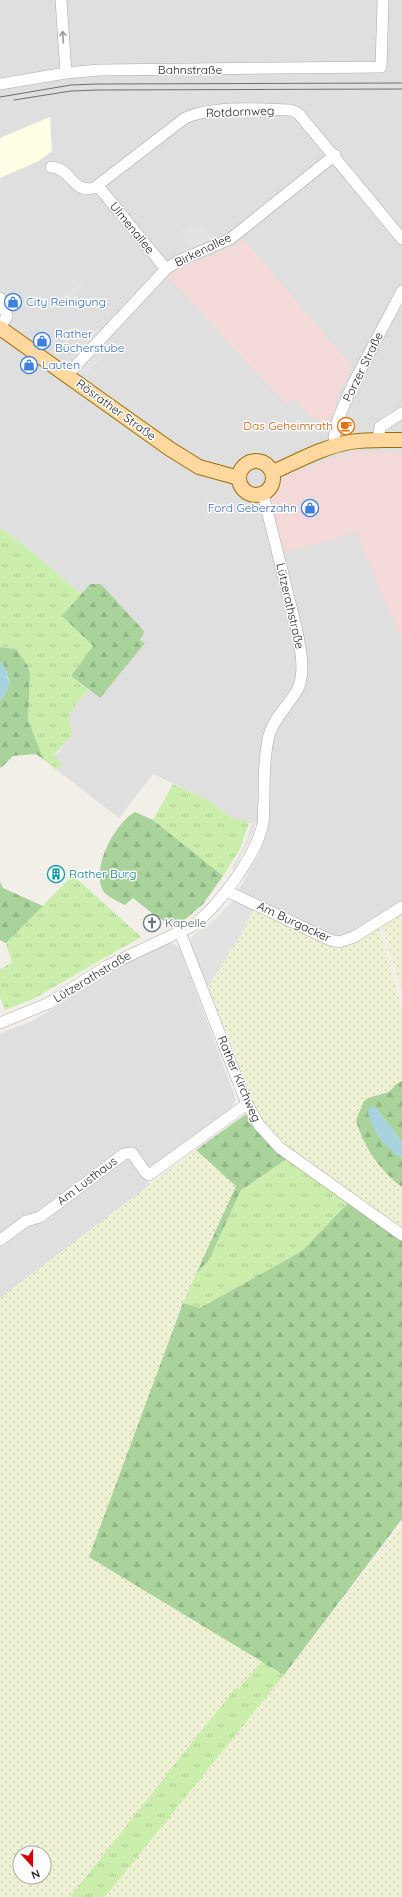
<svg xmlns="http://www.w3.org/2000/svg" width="402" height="1897" font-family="Quicksand,sans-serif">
  <defs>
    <pattern id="farmland-dots" width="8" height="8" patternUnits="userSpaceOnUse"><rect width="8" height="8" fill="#eef1d3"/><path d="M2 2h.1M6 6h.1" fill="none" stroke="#ccceb5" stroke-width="1.8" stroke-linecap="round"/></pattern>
    <pattern id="grass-tufts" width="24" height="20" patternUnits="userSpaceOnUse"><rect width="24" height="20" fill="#cbeeac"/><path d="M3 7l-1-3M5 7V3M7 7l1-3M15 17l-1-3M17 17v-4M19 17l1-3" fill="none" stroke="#aecc94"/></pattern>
    <pattern id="forest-firs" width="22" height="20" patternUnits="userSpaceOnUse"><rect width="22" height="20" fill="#aad39b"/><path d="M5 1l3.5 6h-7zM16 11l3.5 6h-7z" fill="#92b585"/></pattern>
  </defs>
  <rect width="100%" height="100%" fill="#f2efe8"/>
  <g fill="#e0dfdf">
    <polygon points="0,0 402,0 402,902 350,933 342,936 333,935 240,892 239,889 258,856 268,828 230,817 208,800 153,774 119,818 57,770 62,764 54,755 59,752 72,731 68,720 71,711 88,690 100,698 144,643 140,640 144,631 101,584 90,584 81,594 25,546 0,528"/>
    <polygon points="173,943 180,949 236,1099 227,1116 152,1168 147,1181 150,1185 0,1298 0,1033 33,1021 153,945"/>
  </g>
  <g fill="#f3d9d7">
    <polygon points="242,240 247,243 352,367 336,401 336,414 323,424 316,417 313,419 293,398 286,404 167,276 177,269 236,245"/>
    <polygon points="358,451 402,453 402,640 356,533 285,553 270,501 275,489 284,477 335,457"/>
  </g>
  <polygon fill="#feffe4" points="50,117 52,151 39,161 0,178 0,138"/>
  <g fill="url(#farmland-dots)" fill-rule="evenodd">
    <polygon points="253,908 329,943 378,927 402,1007 402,1081 396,1084 389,1092 369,1098 364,1101 402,1187 402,1230 274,1137 259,1119 232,1044 207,988 241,935"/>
    <polygon points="402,912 402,994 382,924"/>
    <path d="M 196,1150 L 236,1186 L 183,1303 L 89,1557 L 262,1661 L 72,1897 L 0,1897 L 0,1298 ZM 20,1853 L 44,1853 L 44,1877 L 20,1877 Z"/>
    <polygon points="402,1524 402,1897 105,1897 284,1675"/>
  </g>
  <g fill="url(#grass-tufts)">
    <polygon points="0,528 25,546 81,594 62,616 93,646 71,676 88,690 71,711 68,720 72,731 71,736 54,755 62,764 57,770 44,760 28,720 30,674 16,649 0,647"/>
    <polygon points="173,784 208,800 230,817 249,822 240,849 223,876 153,820"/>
    <polygon points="73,875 141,937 33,999 5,1010 0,997 0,969 12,963 6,943"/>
    <polygon points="287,1159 348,1203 302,1251 200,1308 183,1303 196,1274 209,1260 241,1190"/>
    <polygon points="262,1661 284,1675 105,1897 70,1897 213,1716 236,1688 239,1689"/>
  </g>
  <g fill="url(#forest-firs)">
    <polygon points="90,584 101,584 144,631 143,635 140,640 145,643 100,698 71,676 93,646 62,616"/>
    <polygon points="0,647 16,649 28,666 30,674 28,720 44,760 36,754 13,756 1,768 0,767 0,700 4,696 10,683 3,664 0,663"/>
    <path d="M 135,812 L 153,820 L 223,876 L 203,904 L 175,928 L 153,914 L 133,898 L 125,905 C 119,902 108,897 104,892 C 90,869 115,823 135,812 Z"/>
    <polygon points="0,882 3,888 43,906 6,943 0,940"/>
    <path d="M 402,1081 L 402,1142 L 375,1107 L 400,1157 L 402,1156 L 402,1187 C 381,1172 363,1146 356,1120 L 364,1101 L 368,1098 L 389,1092 L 396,1084 Z"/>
    <path d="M 246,1114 C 256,1133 270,1146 287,1159 L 241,1190 L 209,1260 L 196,1274 L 236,1186 L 196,1150 Z"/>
    <polygon points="348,1203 402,1241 402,1519 284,1675 89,1557 183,1303 200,1308 302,1251"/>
  </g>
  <g fill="#e2e2e2">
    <polygon points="202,222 204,229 206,228 215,240 189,251 181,231"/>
    <polygon points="81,282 82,289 57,308 53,302"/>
    <polygon points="97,328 102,332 91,343 86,339"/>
    <polygon points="84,341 89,345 79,356 74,351"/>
    <polygon points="106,343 112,348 87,377 80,372 80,370"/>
    <polygon points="257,781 259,781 257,809 255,809"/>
    <polygon points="253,820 256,821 252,835 234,869 232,868 245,844"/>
    <polygon points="235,899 253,908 250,917 241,935 207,988 190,941 191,937 213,921"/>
  </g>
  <g fill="#a7d3e1">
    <polygon points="0,663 3,664 6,671 8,672 7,677 10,683 4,696 0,700"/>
    <path d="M 372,1106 L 375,1107 L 402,1142 L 402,1156 L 397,1156 C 385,1146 369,1127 368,1110 Z"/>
  </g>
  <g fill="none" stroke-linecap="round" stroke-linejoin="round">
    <g stroke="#a9a9a9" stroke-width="12">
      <g id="minor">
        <polyline points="61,0 66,73"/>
        <polyline points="0,84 66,73 100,70 381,67 383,0"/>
        <path d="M 51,167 C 72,168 71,193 94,188 L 185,118 C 216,105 258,109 291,110 L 298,113 L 402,239"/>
        <polyline points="98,186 166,269"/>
        <polyline points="0,298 7,316 0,328"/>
        <polyline points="67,375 166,269 178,261 230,239 335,155"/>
        <polyline points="378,441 380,427 402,413"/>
        <polyline points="336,446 334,437 338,419 353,384 402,291"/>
        <polyline points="228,889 233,894 330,940 339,942 354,937 402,907"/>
        <polyline points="180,932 247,1104 259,1125 280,1148 402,1235"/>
        <path d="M 0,1023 L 49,1003 L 107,966 L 192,926 C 218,907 257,855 263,823 C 264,816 263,808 264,802 C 264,780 264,757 269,735 C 274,718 287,707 296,692 C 307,676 300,645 296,627 L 263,494"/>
        <polyline points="0,1240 26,1221 40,1217 124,1154 132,1153 146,1173 149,1175 247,1104"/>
      </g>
    </g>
    <g stroke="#9f6e00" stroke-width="16">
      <g id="major">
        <polyline points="0,328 170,449 199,467 239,478"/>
        <circle cx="256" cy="478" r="17"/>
        <path d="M 273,472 C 298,461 323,447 350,442 C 367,439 385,440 402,440"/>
      </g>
    </g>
    <use href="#minor" stroke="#fff" stroke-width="11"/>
    <use href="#major" stroke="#ffd8a0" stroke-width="14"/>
    <g stroke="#707070" stroke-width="1">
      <polyline points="0,97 71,85 97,84 402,83"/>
      <polyline points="14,100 71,91 97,90 402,89"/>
    </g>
  </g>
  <defs><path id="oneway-shaft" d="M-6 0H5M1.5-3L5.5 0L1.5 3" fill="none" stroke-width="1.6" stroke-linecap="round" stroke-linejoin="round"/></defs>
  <use stroke="#9c9c9c" href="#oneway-shaft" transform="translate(63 37) rotate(-94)"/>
  <defs>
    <g id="shop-ring" transform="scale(0.9)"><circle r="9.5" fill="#fff" stroke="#3f7fe0" stroke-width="1.5"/><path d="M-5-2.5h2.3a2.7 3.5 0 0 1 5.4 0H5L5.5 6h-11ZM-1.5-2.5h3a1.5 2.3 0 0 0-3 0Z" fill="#3f7fe0"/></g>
    <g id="cafe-ring" transform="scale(0.9)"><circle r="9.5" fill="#fff" stroke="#e8710a" stroke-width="1.5"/><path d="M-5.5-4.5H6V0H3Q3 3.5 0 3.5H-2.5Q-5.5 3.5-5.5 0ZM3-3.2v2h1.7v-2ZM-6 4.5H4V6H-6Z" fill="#e8710a"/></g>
    <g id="building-ring" transform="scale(0.9)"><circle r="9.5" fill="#fff" stroke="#0f9aa8" stroke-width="1.5"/><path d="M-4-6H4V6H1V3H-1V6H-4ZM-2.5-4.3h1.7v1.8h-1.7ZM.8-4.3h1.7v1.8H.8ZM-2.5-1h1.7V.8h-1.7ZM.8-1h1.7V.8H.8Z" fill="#0f9aa8"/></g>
    <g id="church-ring" transform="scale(0.9)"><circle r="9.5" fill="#fff" stroke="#6b7280" stroke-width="1.5"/><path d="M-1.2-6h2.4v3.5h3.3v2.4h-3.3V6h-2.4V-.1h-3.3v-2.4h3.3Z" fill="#6b7280"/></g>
  </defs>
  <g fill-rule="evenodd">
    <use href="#shop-ring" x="13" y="302"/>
    <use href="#shop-ring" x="42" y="341"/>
    <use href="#shop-ring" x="29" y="365"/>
    <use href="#cafe-ring" x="346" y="426"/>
    <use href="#shop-ring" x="310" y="508"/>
    <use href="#building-ring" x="56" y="874"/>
    <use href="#church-ring" x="152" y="923"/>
  </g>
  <g text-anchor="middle" stroke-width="3" stroke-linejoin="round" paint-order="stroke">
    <g font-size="12" fill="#222" stroke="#fff">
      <text x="190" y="74">Bahnstraße</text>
      <text transform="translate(240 112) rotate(-2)" y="4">Rotdornweg</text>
      <text transform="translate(132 228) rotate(51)" y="4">Ulmenallee</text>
      <text transform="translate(203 250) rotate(-26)" y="4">Birkenallee</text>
      <text transform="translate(363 367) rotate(-64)" y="4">Porzer Straße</text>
      <text transform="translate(116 410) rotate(36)" y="4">Rösrather Straße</text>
      <text transform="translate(290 606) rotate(77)" y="4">Lützerathstraße</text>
      <text transform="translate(294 922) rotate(25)" y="4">Am Burgacker</text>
      <text transform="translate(92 977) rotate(-31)" y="4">Lützerathstraße</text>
      <text transform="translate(239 1079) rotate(67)" y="4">Rather Kirchweg</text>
      <text transform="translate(87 1181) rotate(-37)" y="4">Am Lusthaus</text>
    </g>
    <g font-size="12" fill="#366cbe" stroke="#fff" text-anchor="start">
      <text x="26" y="306">City Reinigung</text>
      <text x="55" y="338">Rather<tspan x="55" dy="14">Bücherstube</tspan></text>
      <text x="42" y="369">Lauten</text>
      <text x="297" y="512" text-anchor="end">Ford Geberzahn</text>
    </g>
    <g font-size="12" fill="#c56008" stroke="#fff" text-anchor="end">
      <text x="333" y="430">Das Geheimrath</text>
    </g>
    <g font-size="12" fill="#0d838f" stroke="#fff" text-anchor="start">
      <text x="69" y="878">Rather Burg</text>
    </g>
    <g font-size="12" fill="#5b616d" stroke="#fff" text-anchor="start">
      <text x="165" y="927">Kapelle</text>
    </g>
  </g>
  <g transform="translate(32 1865) rotate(159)"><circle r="19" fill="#ffffff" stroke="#a7a7a7"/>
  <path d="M0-3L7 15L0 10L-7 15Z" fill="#d30400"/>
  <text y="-6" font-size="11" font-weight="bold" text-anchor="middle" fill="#222222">N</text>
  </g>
</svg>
